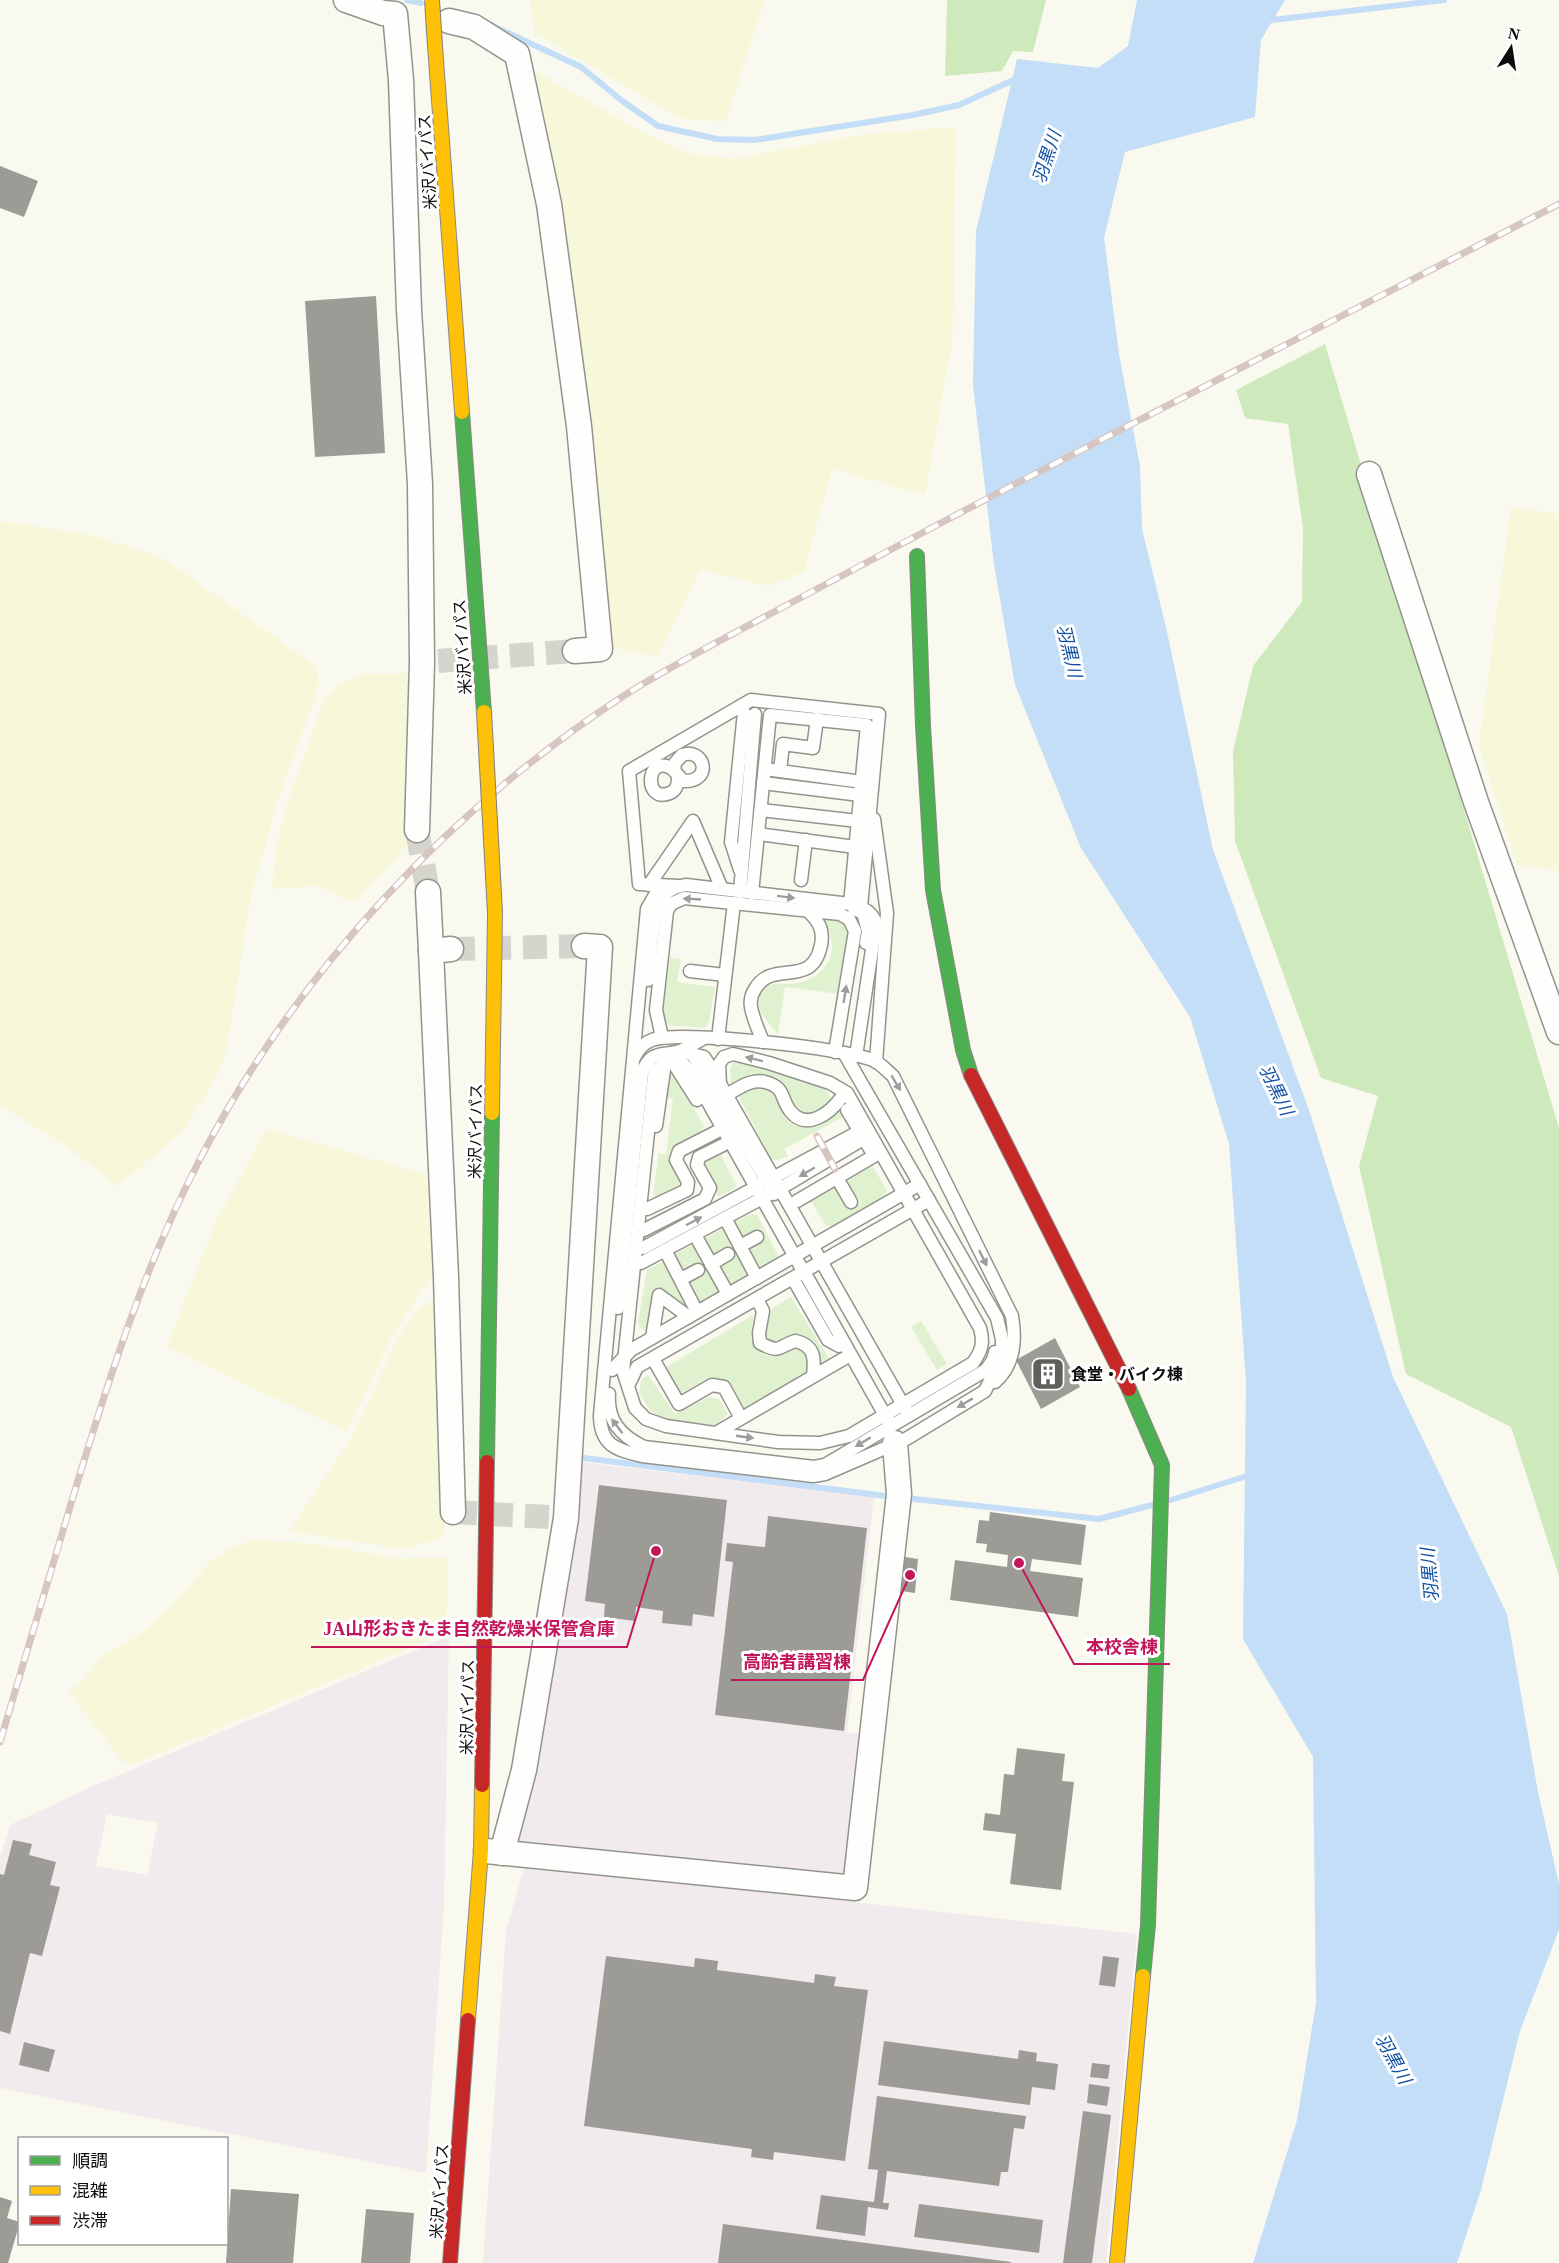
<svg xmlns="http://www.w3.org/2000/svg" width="1559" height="2263" font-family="'Times New Roman','Noto Sans JP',serif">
  <rect width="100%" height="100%" fill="#faf9ef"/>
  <g fill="#f2ebed" fill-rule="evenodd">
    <polygon points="582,1462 874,1497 847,1732 867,1735 852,1884 517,1846"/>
    <path d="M 449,1636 L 444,1907 L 426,2173 L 0,2088 L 0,1859 L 10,1825 L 93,1786 ZM 107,1814 L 158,1823 L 147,1875 L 96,1866 Z"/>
    <polygon points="525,1865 1137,1934 1106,2263 483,2263 506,1931"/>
  </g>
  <g fill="#f7f7da">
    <polygon points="530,0 765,0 725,122 679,118 535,33"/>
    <polygon points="535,71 651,137 691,154 734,159 858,135 955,127 953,335 925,495 832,469 804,571 769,586 700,570 658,657 613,647"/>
    <polygon points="1511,507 1559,514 1559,871 1517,865 1479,746"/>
    <polygon points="0,521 95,536 163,558 317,667 319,686 278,800 251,896 227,1046 219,1073 182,1132 118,1186 65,1145 0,1105"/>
    <polygon points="417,673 421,818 409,843 355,903 317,886 272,889 276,848 288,801 324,700 337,685 364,674"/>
    <polygon points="267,1129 436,1177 440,1262 392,1336 347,1432 167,1347 216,1221"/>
    <polygon points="441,1294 446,1530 440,1539 403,1549 289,1531 353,1436 396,1341 419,1309"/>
    <polygon points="255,1540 316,1544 402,1559 448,1557 446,1633 135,1764 123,1762 68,1691 82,1682 100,1658 135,1638 174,1604 210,1562 235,1546"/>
  </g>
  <g fill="#dff1ce">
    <path d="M 823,918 L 840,920 L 847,925 L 848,933 L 840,994 L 785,987 L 778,1035 C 773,1028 765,1020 761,1013 C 756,1003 759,989 770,985 C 776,983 783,984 789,984 C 805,984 824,974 830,958 C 835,943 830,931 823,918 Z"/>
    <polygon points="670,958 681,959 677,982 715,987 709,1022 704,1028 668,1025 662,1013"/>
    <polygon points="744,1061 825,1089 831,1097 826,1108 820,1113 808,1113 800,1111 792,1103 783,1082 774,1076 752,1073 731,1084 730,1070 733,1062"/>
    <polygon points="671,1074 678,1079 704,1126 700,1135 675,1147 670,1159 682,1182 681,1190 653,1202 658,1154 666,1154 673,1099 663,1097 666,1079"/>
    <path d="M 763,1086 C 780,1095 776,1108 787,1120 C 803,1136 827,1121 838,1109 L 843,1117 L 784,1149 L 788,1156 L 778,1160 L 771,1159 L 738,1095 L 754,1087 Z"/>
    <polygon points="719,1152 736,1184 734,1189 718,1197 702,1166 704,1159"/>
    <polygon points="872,1166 887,1190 884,1197 834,1226 826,1226 811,1201 834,1187 849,1210 861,1203 847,1181"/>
    <polygon points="751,1214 757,1215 778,1255 776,1260 759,1270 732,1223"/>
    <polygon points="724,1228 749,1275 727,1287 716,1265 727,1249 711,1257 702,1240"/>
    <polygon points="694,1244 719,1292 698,1305 672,1256"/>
    <polygon points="666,1260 690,1310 656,1286 647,1331 640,1328 638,1322 647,1270"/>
    <path d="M 791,1297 L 830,1360 L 821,1365 L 820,1363 C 823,1348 812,1333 795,1337 C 788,1338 780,1343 772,1344 L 763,1337 C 767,1310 767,1311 791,1297 Z"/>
    <path d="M 753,1315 C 754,1321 751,1328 752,1334 C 754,1346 765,1360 778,1356 C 786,1354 792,1349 800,1347 L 809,1354 L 808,1370 L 805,1375 L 744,1409 L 726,1381 L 711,1377 L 681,1393 L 665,1368 Z"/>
    <polygon points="921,1321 947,1364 937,1370 911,1327"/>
    <polygon points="648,1375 675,1414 709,1397 719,1399 728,1414 716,1425 666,1420 651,1411 639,1393 642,1379"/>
  </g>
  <g fill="#cee9bb">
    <polygon points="947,0 1046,0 1033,52 1013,51 1002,71 945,76"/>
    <polygon points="1325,344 1559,1128 1559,1576 1511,1427 1406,1374 1359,1166 1378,1096 1321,1078 1235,841 1233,751 1253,666 1302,602 1303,528 1288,424 1245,418 1236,390"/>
  </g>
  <polygon fill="#c3def6" points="1137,0 1285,0 1261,40 1255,117 1125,152 1104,238 1119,354 1140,466 1142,529 1166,627 1213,850 1309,1110 1393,1377 1507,1614 1538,1792 1559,1884 1559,1930 1520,2031 1481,2190 1457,2263 1253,2263 1297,2120 1316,2003 1313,1757 1243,1639 1246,1382 1229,1144 1190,1017 1081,848 1015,685 994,565 973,385 976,231 1017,59 1098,68 1128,46"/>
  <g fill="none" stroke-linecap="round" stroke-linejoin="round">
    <g stroke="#c3def6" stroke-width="6">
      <polyline points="407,0 421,3"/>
      <polyline points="1264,21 1444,0"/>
      <polyline points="491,25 581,67 621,100 658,126 717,139 755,140 913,115 959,105 1020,77"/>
      <polyline points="576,1457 894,1497"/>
      <polyline points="905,1498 1099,1519 1152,1505"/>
      <polyline points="1171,1500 1253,1474"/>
    </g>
  </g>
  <g fill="#9d9b95">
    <polygon points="0,166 38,181 24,217 0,208"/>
    <polygon points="376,296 385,453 315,457 305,301"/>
    <polygon points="1055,1338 1080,1387 1041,1409 1016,1360"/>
    <polygon points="599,1485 727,1500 714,1617 693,1614 692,1626 662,1623 663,1611 636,1607 635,1621 604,1617 605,1604 585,1601"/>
    <polygon points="990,1512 1086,1525 1081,1565 1032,1559 1030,1571 1083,1578 1078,1617 950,1600 955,1560 1007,1567 1008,1555 986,1552 987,1544 976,1543 979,1520 989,1521"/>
    <polygon points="768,1516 867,1528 844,1731 715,1715 733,1562 725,1561 727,1543 765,1547"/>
    <polygon points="905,1557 918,1559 915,1593 901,1591"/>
    <polygon points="1017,1748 1065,1754 1062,1781 1074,1782 1061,1890 1010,1884 1016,1834 983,1830 985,1813 1000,1815 1004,1774 1014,1775"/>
    <polygon points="13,1840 32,1844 29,1855 56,1862 50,1885 60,1887 42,1956 30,1953 10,2034 0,2031 0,1874 4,1875"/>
    <polygon points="606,1956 694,1967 695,1958 718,1961 717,1970 814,1983 815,1974 836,1977 834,1986 868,1990 845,2161 774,2152 773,2160 751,2157 752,2149 584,2126"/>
    <polygon points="1103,1956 1119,1958 1115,1987 1099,1985"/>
    <polygon points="884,2041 1018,2059 1019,2050 1037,2053 1036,2061 1058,2064 1055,2090 1032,2087 1030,2105 878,2085"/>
    <polygon points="24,2042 55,2050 49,2072 19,2065"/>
    <polygon points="1092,2063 1110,2065 1108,2079 1090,2077"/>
    <polygon points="1089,2084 1110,2087 1107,2106 1087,2103"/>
    <polygon points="877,2096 1026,2116 1024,2129 1014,2128 1008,2172 1001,2172 999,2186 887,2171 883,2203 889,2203 888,2210 868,2207 865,2236 816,2229 821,2195 874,2202 878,2170 868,2169"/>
    <polygon points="1083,2111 1111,2115 1092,2263 1063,2263"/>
    <polygon points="231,2189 299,2194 293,2263 226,2263"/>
    <polygon points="0,2197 12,2201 7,2218 20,2222 8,2263 0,2263"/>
    <polygon points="919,2204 1043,2220 1039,2253 914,2237"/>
    <polygon points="366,2209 414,2213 410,2263 361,2263"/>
    <polygon points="723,2224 1011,2262 1011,2263 718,2263"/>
  </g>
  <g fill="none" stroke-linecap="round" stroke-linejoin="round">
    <g stroke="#d6d5cd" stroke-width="24" stroke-dasharray="24 12" stroke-linecap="butt">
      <polyline points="438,661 575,651"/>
      <polyline points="417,830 428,892"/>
      <polyline points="451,949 584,946"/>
      <polyline points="453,1512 566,1518"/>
    </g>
    <g stroke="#93938e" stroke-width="15">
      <g id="lane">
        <polyline points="765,769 862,782"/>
        <path d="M 674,771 L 675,763 L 682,755 C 705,747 713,782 684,781 C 678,777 676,771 671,768 C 646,754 643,804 670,793 C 677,790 678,784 678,777"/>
        <polyline points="780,771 783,744 813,748 817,719"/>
        <polyline points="763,783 860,795"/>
        <polyline points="761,810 858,821"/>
        <polyline points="874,819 887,913 876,1062"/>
        <polyline points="758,834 855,847"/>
        <polyline points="740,870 731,842 744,712"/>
        <polyline points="801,880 806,840"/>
        <polyline points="649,885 693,821 722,889"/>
        <polyline points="678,886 639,884 629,771 751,700 879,714 861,907"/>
        <path d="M 670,890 L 655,895 L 647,909 L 600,1415 C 600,1445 616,1450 642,1456 L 813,1476 L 825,1474 L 906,1439 L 985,1391 L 1002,1355 L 1002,1339 L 997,1318 L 844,1053"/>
        <polyline points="740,892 755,714"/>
        <polyline points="752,893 770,715 867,725 850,904"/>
        <polyline points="854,909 863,913 868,931 866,943"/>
        <polyline points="690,971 725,975"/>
        <path d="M 648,980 C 651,959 651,910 664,895 C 670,889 678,886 686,885 L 850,904 C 863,908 871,910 876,923 L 856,1056"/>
        <polyline points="662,1037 656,1010 667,911 671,904 684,898 840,914 849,919 855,931 835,1052"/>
        <polyline points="718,1039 734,903"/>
        <path d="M 763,1042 C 759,1031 753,1019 751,1007 C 750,1001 751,995 755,989 C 773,958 812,990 821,945 C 824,930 819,922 809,912"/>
        <polyline points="681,1051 704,1057 711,1068 906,1410"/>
        <polyline points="689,1053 694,1056 774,1194"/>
        <path d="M 634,1058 C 638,1049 643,1043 652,1040 C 679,1030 848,1048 875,1061 C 881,1064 887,1071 893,1076 L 1012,1316 C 1016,1340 1015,1365 995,1382"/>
        <polyline points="674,1064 697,1100"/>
        <path d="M 720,1084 L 719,1064 L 724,1057 L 733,1054 L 769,1063 L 830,1083 L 847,1093 L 980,1328 C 984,1343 982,1350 973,1363 L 849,1436 L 820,1443 L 778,1442 L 666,1426 L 646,1419 L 635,1408 L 623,1371 L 654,1075 L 656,1070 L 670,1060 L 681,1062 L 690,1070 L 803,1271 L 807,1277 L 882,1410 L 891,1426"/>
        <path d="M 726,1095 C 738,1089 751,1078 765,1082 C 786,1087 780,1099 791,1112 C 807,1131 830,1113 841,1098"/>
        <polyline points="847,1110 873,1154"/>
        <polyline points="656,1126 665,1063"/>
        <polyline points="837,1178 851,1202"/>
        <polyline points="797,1201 874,1156"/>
        <polyline points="647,1209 687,1190 688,1182 676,1160 679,1151 716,1132"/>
        <polyline points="725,1218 757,1278"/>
        <polyline points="644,1230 705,1199 710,1188 697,1165 699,1157 723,1145"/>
        <polyline points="695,1235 728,1294"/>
        <polyline points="740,1246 757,1237"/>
        <polyline points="643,1248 858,1132"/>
        <polyline points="665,1250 697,1312"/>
        <polyline points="641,1263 781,1188 863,1139"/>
        <polyline points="711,1264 728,1254"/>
        <polyline points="681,1279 698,1270"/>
        <polyline points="796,1284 828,1340 839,1346"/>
        <path d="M 760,1305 L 763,1311 L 759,1333 L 760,1343 C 781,1354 777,1347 795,1341 C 815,1345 815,1359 813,1376"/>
        <path d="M 618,1308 L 642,1073 C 651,1048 664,1057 682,1050 C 689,1047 697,1042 704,1038"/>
        <polyline points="652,1338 659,1295 689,1317"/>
        <polyline points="656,1364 679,1404 712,1385 724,1387 741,1418"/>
        <polyline points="612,1370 631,1350 920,1184"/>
        <polyline points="630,1382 637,1367 929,1200"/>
        <path d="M 609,1394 C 607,1421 621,1436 644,1447 L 814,1467 L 825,1465 L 986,1370 L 993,1360 L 995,1352"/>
        <polyline points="716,1433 845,1358"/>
      </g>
    </g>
    <g stroke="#93938e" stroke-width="27">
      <g id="street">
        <polyline points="346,0 383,13 395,14 401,80 409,310 420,484 422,663 417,830"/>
        <polyline points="449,21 474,27 517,54 549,204 579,426 600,649 575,651"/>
        <polyline points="1369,474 1476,802 1559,1032"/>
        <polyline points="428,892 431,951"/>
        <polyline points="451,949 431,951 446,1277 453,1512"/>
        <polyline points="486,1851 855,1888 899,1494 895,1443"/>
        <polyline points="502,1853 524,1770 566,1518 600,947 584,946"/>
      </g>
    </g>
    <g stroke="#8a8985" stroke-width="16">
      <g id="fast">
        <polyline points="462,412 484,712"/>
        <polyline points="917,556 923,726 933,890 963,1050 971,1075"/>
        <polyline points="1129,1389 1162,1465 1148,1925 1143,1976"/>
        <polyline points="487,1462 492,1113"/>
      </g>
    </g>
    <g stroke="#8a8985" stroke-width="16">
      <g id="slow">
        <polyline points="435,46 462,412"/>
        <polyline points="492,1113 495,913"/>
        <polyline points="468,2020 481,1850 482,1785"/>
        <polyline points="1117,2263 1143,1976"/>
      </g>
    </g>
    <g stroke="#8a8985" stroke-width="16">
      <g id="jam">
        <polyline points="971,1075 1129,1389"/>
        <polyline points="482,1785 487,1462"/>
        <polyline points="450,2263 468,2020"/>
      </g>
    </g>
    <use href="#lane" stroke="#fefefd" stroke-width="12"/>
    <use href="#street" stroke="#fefefd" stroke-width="24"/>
    <use href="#fast" stroke="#4caf50" stroke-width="14"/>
    <use href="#slow" stroke="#ffc107" stroke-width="14"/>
    <use href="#jam" stroke="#c62828" stroke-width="14"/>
    <g stroke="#d7c5c2" stroke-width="7">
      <g id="rail">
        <polyline points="817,1136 835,1169"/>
        <path d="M 0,1742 C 24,1660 49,1579 73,1497 C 108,1381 143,1269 199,1161 C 296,973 448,810 625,695 C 677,662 733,634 787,605 C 865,563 944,521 1023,480 C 1202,388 1380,296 1559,204"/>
      </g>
    </g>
    <use href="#rail" stroke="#fff" stroke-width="4.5" stroke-dasharray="14" stroke-linecap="butt"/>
    <g stroke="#80807c" stroke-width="16" stroke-linecap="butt">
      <g id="slow-bridge">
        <polyline points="432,0 435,46"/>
        <polyline points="484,712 495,913"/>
      </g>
    </g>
    <use href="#slow-bridge" stroke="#ffc107" stroke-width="14"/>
  </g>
  <defs><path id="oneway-solid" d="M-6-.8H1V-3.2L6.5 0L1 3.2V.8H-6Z" transform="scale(1.5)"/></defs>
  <g fill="#9d9d9d">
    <use href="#oneway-solid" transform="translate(786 897) rotate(7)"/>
    <use href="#oneway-solid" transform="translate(692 899) rotate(-177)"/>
    <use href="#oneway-solid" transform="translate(845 994) rotate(-81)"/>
    <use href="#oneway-solid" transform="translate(754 1059) rotate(-166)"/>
    <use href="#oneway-solid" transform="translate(896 1083) rotate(59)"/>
    <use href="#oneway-solid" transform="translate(807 1172) rotate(150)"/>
    <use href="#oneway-solid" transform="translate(694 1221) rotate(-28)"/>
    <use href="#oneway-solid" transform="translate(983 1258) rotate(64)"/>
    <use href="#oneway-solid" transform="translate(965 1403) rotate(149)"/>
    <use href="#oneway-solid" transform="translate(617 1426) rotate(-127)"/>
    <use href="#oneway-solid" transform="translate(745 1437) rotate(8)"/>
    <use href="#oneway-solid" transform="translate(863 1442) rotate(149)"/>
  </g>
  <defs>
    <g id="building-square" transform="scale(1.725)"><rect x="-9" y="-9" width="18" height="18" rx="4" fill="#5f5f5b" stroke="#fff"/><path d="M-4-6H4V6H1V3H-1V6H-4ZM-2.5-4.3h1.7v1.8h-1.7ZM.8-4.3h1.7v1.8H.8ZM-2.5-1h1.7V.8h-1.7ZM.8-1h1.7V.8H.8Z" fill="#fff"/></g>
  </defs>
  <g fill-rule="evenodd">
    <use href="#building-square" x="1048" y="1374"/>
  </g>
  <g text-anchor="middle" stroke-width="6" stroke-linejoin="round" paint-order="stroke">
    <g font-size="16" fill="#0c0c0c" stroke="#fff">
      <text transform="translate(427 162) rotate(-94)" y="6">米沢バイパス</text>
      <text transform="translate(462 647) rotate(-94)" y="6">米沢バイパス</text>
      <text transform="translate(475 1131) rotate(-89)" y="6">米沢バイパス</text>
      <text transform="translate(467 1707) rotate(-89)" y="6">米沢バイパス</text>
      <text transform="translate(439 2191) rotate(-86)" y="6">米沢バイパス</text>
    </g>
    <g font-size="16" font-weight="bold" fill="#0c0c0c" stroke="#fff" text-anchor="start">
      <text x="1071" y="1380">食堂・バイク棟</text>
    </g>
    <g font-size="18" font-style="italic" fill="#1050a2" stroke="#fff">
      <text transform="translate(1047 157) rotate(-72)" y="6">羽黒川</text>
      <text transform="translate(1069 651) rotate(77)" y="6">羽黒川</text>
      <text transform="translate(1276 1090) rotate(64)" y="6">羽黒川</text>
      <text transform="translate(1430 1575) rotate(-95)" y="6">羽黒川</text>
      <text transform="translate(1393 2059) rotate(61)" y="6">羽黒川</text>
    </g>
  </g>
  <path fill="none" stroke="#c2185b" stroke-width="2" d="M656 1551L627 1647H311M1019 1563L1074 1664H1170M910 1575L863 1680H731"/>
  <g fill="#c2185b" stroke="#fff" stroke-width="2">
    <circle cx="656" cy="1551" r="6"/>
    <circle cx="1019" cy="1563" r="6"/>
    <circle cx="910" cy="1575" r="6"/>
  </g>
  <g font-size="18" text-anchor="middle" font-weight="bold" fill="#c2185b" stroke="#fff" stroke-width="6" stroke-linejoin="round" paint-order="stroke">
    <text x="469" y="1635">JA山形おきたま自然乾燥米保管倉庫</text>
    <text x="1122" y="1653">本校舎棟</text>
    <text x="797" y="1668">高齢者講習棟</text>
  </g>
  <rect x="18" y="2137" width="210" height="108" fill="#ffffff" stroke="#9e9e9e" stroke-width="1.5"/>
  <rect x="30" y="2156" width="30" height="9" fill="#4caf50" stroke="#9e9e9e" stroke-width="1.5"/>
  <text x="72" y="2167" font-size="18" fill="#0c0c0c">順調</text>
  <rect x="30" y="2186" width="30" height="9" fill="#ffc107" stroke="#9e9e9e" stroke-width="1.5"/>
  <text x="72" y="2197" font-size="18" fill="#0c0c0c">混雑</text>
  <rect x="30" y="2216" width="30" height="9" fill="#c62828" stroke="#9e9e9e" stroke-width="1.5"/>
  <text x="72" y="2227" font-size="18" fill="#0c0c0c">渋滞</text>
  <g transform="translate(1511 48) rotate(12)" stroke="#ffffff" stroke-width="4.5" paint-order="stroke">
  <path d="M0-4.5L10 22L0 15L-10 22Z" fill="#0c0c0c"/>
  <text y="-9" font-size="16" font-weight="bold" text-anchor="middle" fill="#0c0c0c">N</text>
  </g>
</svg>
